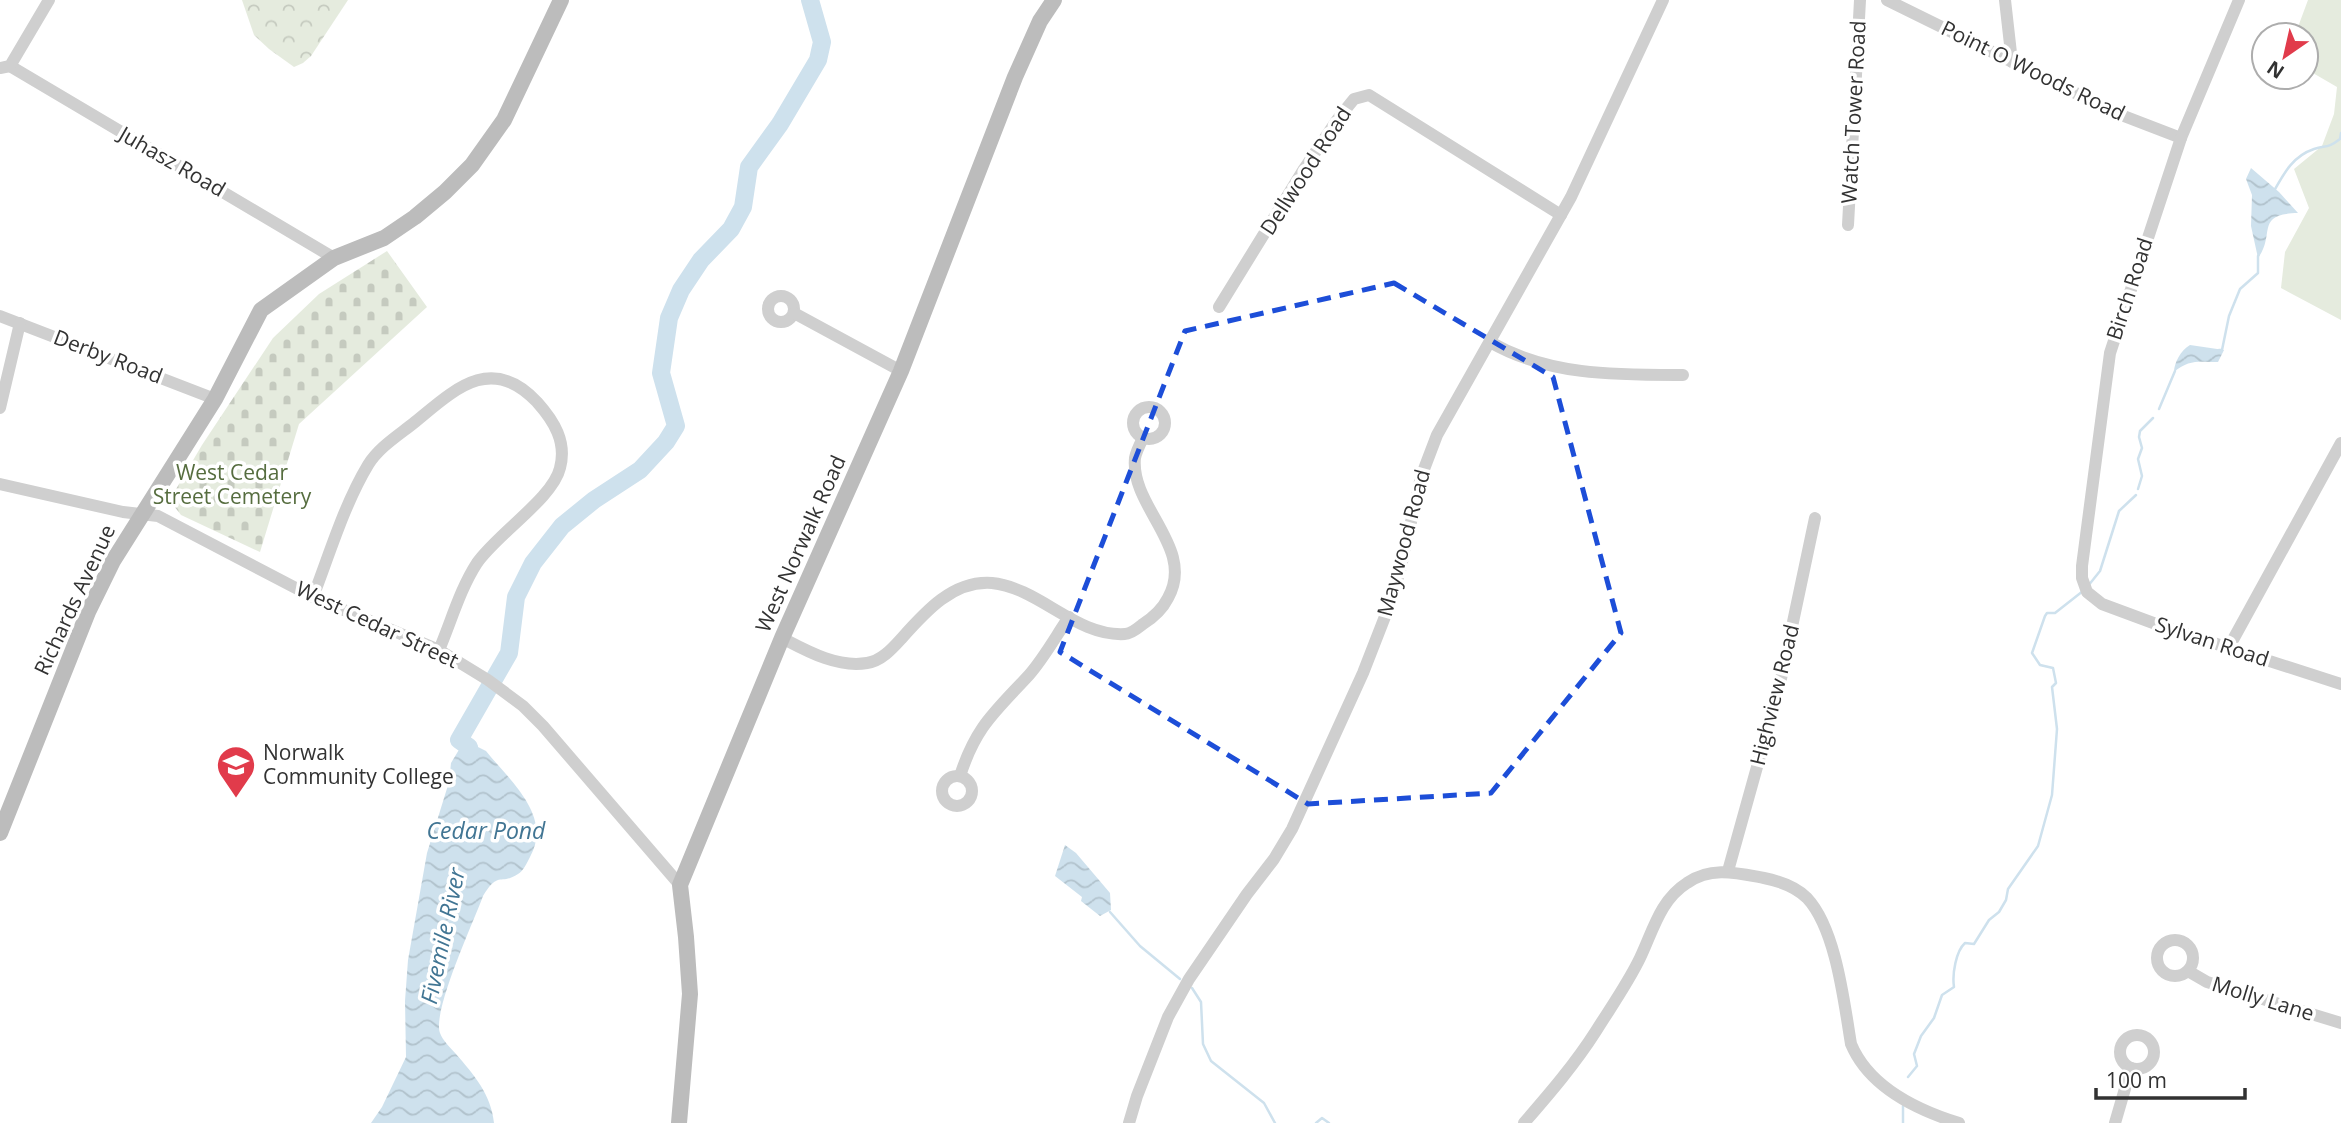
<svg xmlns="http://www.w3.org/2000/svg" width="2341" height="1123" font-family="'Open Sans',sans-serif">
  <defs>
    <pattern id="forest-crowns" width="20" height="18" patternUnits="userSpaceOnUse" patternTransform="scale(1.75)"><rect width="20" height="18" fill="#e5ebde"/><path d="M2 6a3 3 0 1 1 6 0M12 15a3 3 0 1 1 6 0" fill="none" stroke="#c5cabf"/></pattern>
    <pattern id="cemetery-stones" width="16" height="16" patternUnits="userSpaceOnUse" patternTransform="scale(1.75)"><rect width="16" height="16" fill="#e5ebde"/><path d="M2 7V4a2 2 0 0 1 4 0v3zM10 15v-3a2 2 0 0 1 4 0v3z" fill="#c5cabf"/></pattern>
    <pattern id="water-waves" width="16" height="10" patternUnits="userSpaceOnUse" patternTransform="scale(1.75)"><rect width="16" height="10" fill="#cee1ed"/><path d="M0 5q4-4 8 0t8 0" fill="none" stroke="#b1c2cc"/></pattern>
  </defs>
  <rect width="100%" height="100%" fill="#fff"/>
  <polygon fill="url(#forest-crowns)" points="242,0 348,0 311,56 303,63 294,67 269,49 254,35"/>
  <polygon fill="url(#cemetery-stones)" points="387,251 427,307 299,424 260,552 181,515 174,506 172,496 202,445 273,338 319,294"/>
  <polygon fill="#e5ebde" points="2308,0 2341,0 2341,320 2281,288 2285,252 2309,208 2294,169 2322,146 2334,114 2337,87 2306,69 2306,35 2295,35"/>
  <g fill="url(#water-waves)">
    <path d="M 2251,168 L 2279,192 L 2298,213 C 2254,214 2276,234 2258,258 L 2251,226 L 2252,195 L 2246,179 Z"/>
    <path d="M 2190,345 L 2224,350 L 2218,362 C 2199,362 2189,359 2174,372 C 2174,363 2181,350 2190,345 Z"/>
    <path d="M 478,747 L 486,751 C 510,781 553,816 530,857 C 527,863 523,871 518,874 C 500,886 499,870 483,896 C 474,921 432,1011 440,1033 C 443,1041 450,1047 456,1054 C 474,1075 491,1094 494,1123 L 371,1123 L 382,1107 L 406,1057 L 405,1001 L 408,960 L 427,853 L 449,782 L 451,763 L 460,748 Z"/>
    <polygon points="1065,845 1076,853 1110,893 1111,910 1100,916 1081,901 1082,897 1055,876"/>
  </g>
  <g fill="none" stroke-linecap="round" stroke-linejoin="round">
    <g stroke="#cee1ed" stroke-width="2.5">
      <path d="M 2274,191 C 2284,173 2293,156 2314,149 C 2326,145 2327,149 2340,139 L 2341,133"/>
      <polyline points="2219,350 2222,350 2229,316 2240,289 2258,273 2258,256"/>
      <polyline points="2159,409 2175,371"/>
      <polyline points="2138,489 2142,476 2138,459 2142,448 2139,437 2140,431 2153,418"/>
      <polyline points="2088,586 2100,571 2119,511 2136,495"/>
      <polyline points="1110,912 1140,946 1180,979"/>
      <polyline points="1192,988 1201,1002 1203,1044 1211,1061 1264,1103 1275,1123"/>
      <path d="M 1908,1077 L 1917,1066 L 1914,1054 L 1921,1036 L 1934,1018 L 1942,995 L 1954,987 C 1952,974 1956,951 1965,943 L 1974,944 L 1989,920 L 1999,912 L 2006,900 L 2008,889 L 2038,846 L 2052,795 L 2057,729 L 2052,687 L 2056,683 L 2053,668 L 2040,665 L 2032,653 L 2045,616 L 2047,613 L 2055,613 L 2083,591"/>
      <polyline points="1316,1123 1322,1118 1329,1123"/>
      <polyline points="1903,1123 1903,1106"/>
    </g>
    <polyline stroke="#cee1ed" stroke-width="18" points="469,747 459,740 509,653 516,597 533,563 562,526 594,500 640,470 666,442 676,426 661,373 669,318 681,290 701,260 731,229 743,207 749,167 780,124 818,60 822,42 810,0"/>
    <g stroke="#cfcfcf" stroke-width="12">
      <polyline points="1887,0 2116,113 2181,138"/>
      <polyline points="2005,0 2012,62"/>
      <polyline points="2239,0 2181,138 2110,353 2082,566 2082,578 2087,592 2102,604 2164,627 2341,684"/>
      <polyline points="10,66 334,258"/>
      <polyline points="0,68 10,66 49,0"/>
      <polyline points="1848,225 1860,0"/>
      <circle cx="781" cy="309" r="13"/>
      <polyline points="1219,307 1304,169 1337,120 1354,99 1369,95 1561,215"/>
      <polyline points="794,313 901,371"/>
      <polyline points="0,316 215,399"/>
      <path d="M 1490,342 C 1549,376 1617,375 1683,375"/>
      <circle cx="1149" cy="423" r="16"/>
      <polyline points="0,408 20,323"/>
      <polyline points="0,484 123,512 158,516 313,597 439,650 488,680 523,706 543,726 680,885"/>
      <path d="M 313,597 C 330,553 344,505 368,465 C 379,447 399,435 415,422 C 454,390 491,353 537,402 C 554,421 567,442 560,468 C 553,498 497,534 477,563 C 460,589 451,622 439,650"/>
      <path d="M 782,638 C 807,651 837,668 867,663 C 881,661 892,649 901,639 C 925,612 953,580 992,583 C 1040,588 1076,637 1125,634 C 1131,634 1138,628 1143,624 C 1154,617 1162,610 1168,598 C 1196,548 1130,507 1135,458 C 1136,452 1140,444 1143,438"/>
      <polyline points="2229,647 2341,443"/>
      <path d="M 960,776 C 976,726 995,712 1029,675 C 1044,658 1056,636 1069,617"/>
      <circle cx="957" cy="791" r="15"/>
      <polyline points="1728,871 1779,688 1815,518"/>
      <circle cx="2175" cy="958" r="18"/>
      <polyline points="2188,971 2207,982 2341,1023"/>
      <circle cx="2137" cy="1052" r="17"/>
      <polyline points="1129,1123 1137,1096 1168,1017 1189,979 1247,894 1274,859 1292,829 1363,673 1386,614 1400,571 1421,477 1437,435 1571,197 1663,0"/>
      <path d="M 1524,1123 C 1550,1093 1575,1064 1596,1031 C 1611,1007 1628,983 1640,958 C 1653,931 1660,900 1687,883 C 1711,866 1737,873 1764,878 C 1779,881 1796,887 1807,898 C 1836,929 1844,1002 1851,1044 C 1869,1087 1917,1110 1959,1123"/>
      <polyline points="2115,1123 2131,1068"/>
    </g>
    <g stroke="#bcbcbc" stroke-width="16">
      <polyline points="0,833 88,612 113,561 215,399 261,310 334,258 384,238 415,217 445,192 472,165 504,120 561,0"/>
      <polyline points="679,1123 690,994 686,937 680,885 782,638 901,371 1015,77 1040,21 1054,0"/>
    </g>
  </g>
  <path fill="none" stroke="#1d4ed8" stroke-width="5" stroke-dasharray="14 9" stroke-linejoin="round" d="M 1394,283 L 1553,377 L 1621,633 L 1491,793 L 1308,804 L 1060,652 L 1185,331 Z"/>
  <defs>
    <g id="university-pin" transform="scale(2.0125)"><path d="M0 17L-7.5 6A9.5 9.5 0 1 1 7.5 6Z" fill="#e13b4b" stroke="#fff"/><path d="M0-5L7-2L0 1L-7-2ZM-4 1L0 2.5L4 1V4Q0 6-4 4Z" fill="#fff"/></g>
  </defs>
  <g fill-rule="evenodd">
    <use href="#university-pin" x="236" y="765"/>
  </g>
  <g text-anchor="middle" stroke-width="7" stroke-linejoin="round" paint-order="stroke">
    <g font-size="21" fill="#323232" stroke="#fff">
      <text transform="translate(2033 71) rotate(26)" y="7">Point O Woods Road</text>
      <text transform="translate(1854 112) rotate(-87)" y="7">Watch Tower Road</text>
      <text transform="translate(172 162) rotate(30)" y="7">Juhasz Road</text>
      <text transform="translate(1306 171) rotate(-57)" y="7">Dellwood Road</text>
      <text transform="translate(2130 289) rotate(-72)" y="7">Birch Road</text>
      <text transform="translate(108 357) rotate(21)" y="7">Derby Road</text>
      <text transform="translate(1404 543) rotate(-75)" y="7">Maywood Road</text>
      <text transform="translate(801 544) rotate(-66)" y="7">West Norwalk Road</text>
      <text transform="translate(75 600) rotate(-65)" y="7">Richards Avenue</text>
      <text transform="translate(377 625) rotate(25)" y="7">West Cedar Street</text>
      <text transform="translate(2212 642) rotate(18)" y="7">Sylvan Road</text>
      <text transform="translate(1775 695) rotate(-76)" y="7">Highview Road</text>
      <text transform="translate(2263 999) rotate(17)" y="7">Molly Lane</text>
    </g>
    <g font-size="21" fill="#566d3f" stroke="#fff">
      <text x="232" y="480">West Cedar<tspan x="232" dy="24">Street Cemetery</tspan></text>
    </g>
    <g font-size="21" fill="#323232" stroke="#fff" text-anchor="start">
      <text x="263" y="760">Norwalk<tspan x="263" dy="24">Community College</tspan></text>
    </g>
    <g font-size="23" font-style="italic" fill="#417593" stroke="#fff">
      <text x="486" y="839">Cedar Pond</text>
      <text transform="translate(443 936) rotate(-78)" y="8">Fivemile River</text>
    </g>
  </g>
  <g transform="translate(2285 56) rotate(214)"><circle r="33" fill="#ffffff" stroke="#adadad" stroke-width="2"/>
  <path d="M0-5L12 26L0 18L-12 26Z" fill="#e13b4b"/>
  <text y="-10" font-size="19" font-weight="bold" text-anchor="middle" fill="#323232">N</text>
  </g>
  <path d="M2096 1088v10h149v-10" fill="none" stroke="#323232" stroke-width="3.5"/>
  <text x="2106" y="1088" font-size="21" fill="#323232" stroke="#ffffff" stroke-width="5" paint-order="stroke">100 m</text>
</svg>
